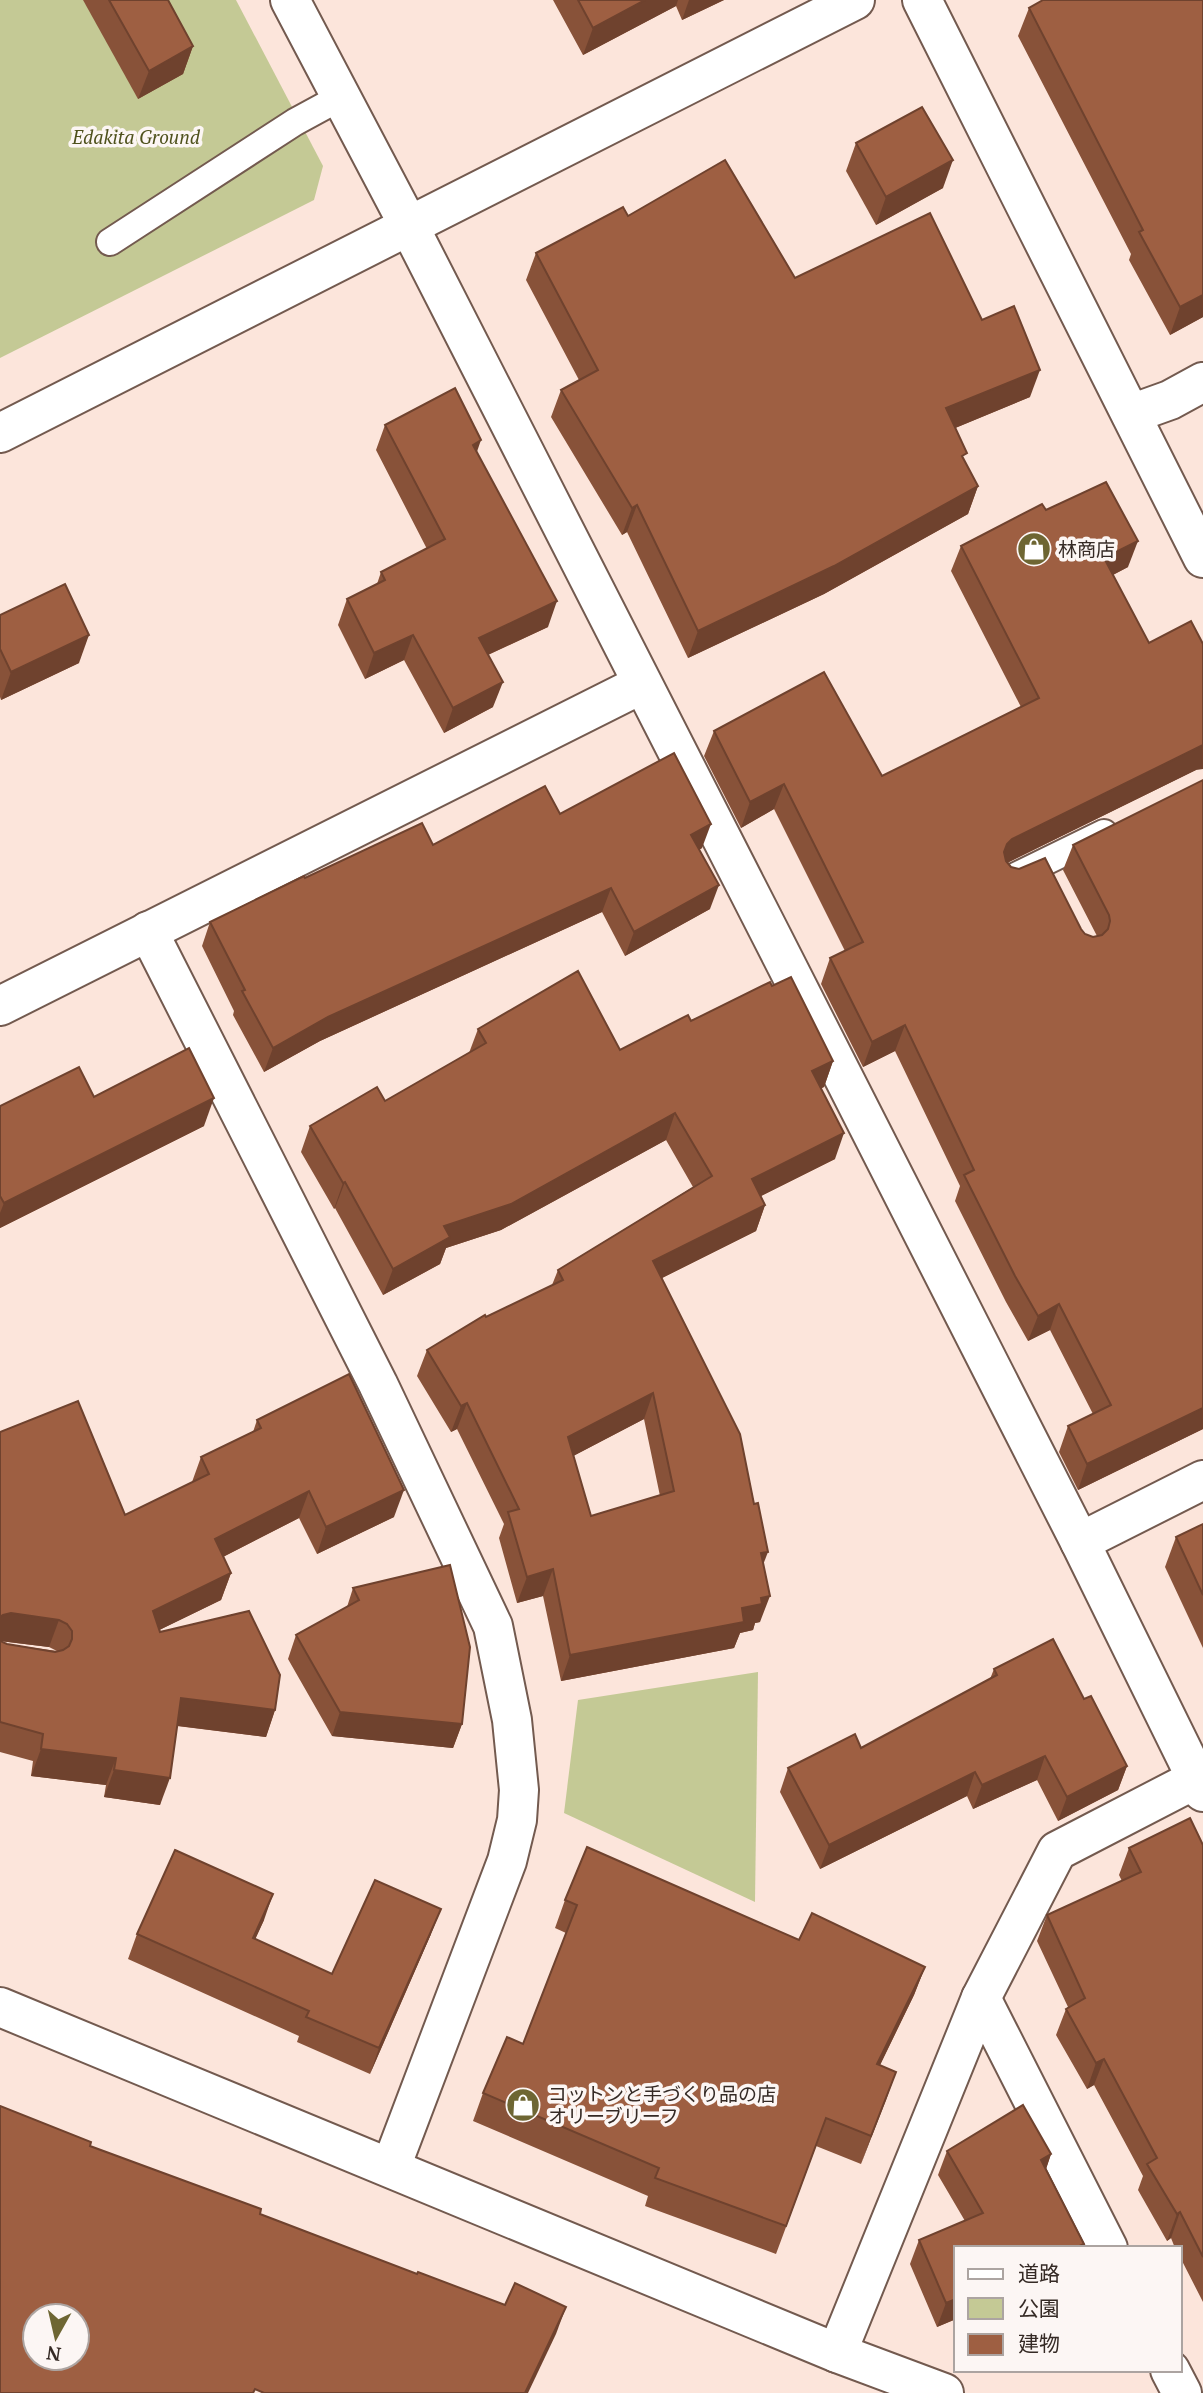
<svg xmlns="http://www.w3.org/2000/svg" width="1203" height="2393" font-family="'PT Serif','Noto Sans JP',serif">
  <rect width="100%" height="100%" fill="#fce5db"/>
  <g fill="#c4c995">
    <polygon points="0,0 236,0 323,166 314,200 0,358"/>
    <polygon points="758,1672 755,1902 564,1813 578,1700"/>
  </g>
  <g fill="none" stroke-linecap="round" stroke-linejoin="round">
    <g stroke="#735a4f" stroke-width="30">
      <g id="lane">
        <polyline points="110,242 295,122 341,97"/>
        <polyline points="1016,876 1104,833"/>
      </g>
    </g>
    <g stroke="#735a4f" stroke-width="42">
      <g id="street">
        <polyline points="290,0 409,226 770,933 1080,1542 1203,1792"/>
        <polyline points="1131,414 1170,400 1203,382"/>
        <polyline points="148,931 378,1384 493,1626 512,1720 519,1790 517,1820 507,1861 391,2167"/>
        <polyline points="0,1006 642,684"/>
        <polyline points="1080,1542 1203,1480"/>
        <polyline points="981,1998 1108,2248"/>
        <polyline points="837,2353 981,1998 1057,1851 1196,1779"/>
        <polyline points="1170,2370 1182,2393"/>
      </g>
    </g>
    <g stroke="#735a4f" stroke-width="42">
      <g id="secondary">
        <polyline points="922,0 1203,558"/>
        <polyline points="0,433 855,0"/>
        <polyline points="0,2007 837,2353 944,2393"/>
      </g>
    </g>
    <use href="#lane" stroke="#fff" stroke-width="26"/>
    <use href="#street" stroke="#fff" stroke-width="38"/>
    <use href="#secondary" stroke="#fff" stroke-width="38"/>
  </g>
  <g fill="#885239" fill-rule="evenodd">
    <polygon points="83,0 168,0 193,46 183,74 138,99"/>
    <polygon points="553,0 724,0 682,20 676,6 583,55"/>
    <polygon points="1203,0 1203,317 1170,335 1129,260 1131,254 1018,36 1029,8"/>
    <polygon points="856,143 943,188 876,225 846,171"/>
    <polygon points="628,216 795,278 982,320 1030,397 955,428 964,461 978,486 968,514 824,594 688,658 627,532 622,535 551,417 561,390 579,380 526,280 536,253"/>
    <polygon points="385,425 477,452 548,627 488,655 493,707 444,733 404,660 365,679 338,625 347,599 377,584 381,572 427,549 376,450"/>
    <polygon points="1046,510 1128,567 1113,575 1196,770 1007,863 1085,934 1093,937 1097,936 1063,870 1073,845 1203,780 1203,1429 1078,1490 1059,1452 1068,1426 1093,1414 1050,1330 1028,1341 1006,1302 955,1201 960,1186 895,1051 863,1067 821,984 830,958 845,951 774,809 741,828 704,756 714,731 882,776 1021,707 951,571 961,546"/>
    <polygon points="0,615 79,663 1,700 0,697"/>
    <polygon points="560,814 702,848 699,850 710,909 625,956 602,912 320,1041 264,1072 233,1015 234,1011 202,946 210,922 305,878"/>
    <path d="M 772,986 L 833,1061 L 824,1087 L 821,1088 L 835,1159 L 761,1196 L 765,1205 L 756,1231 L 662,1278 L 763,1565 L 760,1622 L 755,1623 L 753,1630 L 740,1633 L 734,1648 L 561,1681 L 543,1596 L 517,1603 L 499,1538 L 504,1524 L 457,1429 L 451,1432 L 417,1376 L 427,1350 L 486,1317 L 552,1285 L 558,1270 L 693,1187 L 666,1140 L 501,1230 L 446,1248 L 440,1264 L 383,1295 L 335,1208 L 334,1209 L 301,1152 L 310,1126 L 385,1101 L 469,1053 L 478,1029 L 620,1050 ZM 644,1419 L 660,1496 L 591,1516 L 573,1456 Z"/>
    <polygon points="94,1097 204,1126 0,1228 0,1106"/>
    <polygon points="257,1420 394,1517 317,1554 299,1518 223,1557 231,1573 221,1600 159,1630 160,1632 275,1710 266,1737 177,1726 160,1805 104,1797 106,1785 31,1776 33,1761 0,1752 0,1641 7,1644 57,1651 49,1647 0,1641 125,1515 192,1482 201,1457 253,1432"/>
    <polygon points="1203,1524 1203,1648 1165,1567 1176,1537"/>
    <polygon points="353,1588 462,1724 453,1748 332,1736 288,1659 296,1635 347,1607"/>
    <polygon points="994,1669 1084,1699 1127,1766 1118,1790 1058,1821 1037,1780 973,1809 967,1796 820,1869 780,1792 788,1768 861,1748 990,1679"/>
    <polygon points="1203,1845 1203,2302 1180,2257 1180,2248 1175,2248 1171,2238 1167,2241 1138,2190 1143,2176 1094,2085 1087,2089 1056,2035 1066,2009 1068,2007 1037,1941 1047,1915 1122,1881 1119,1875 1129,1848"/>
    <polygon points="565,1900 799,1940 925,1967 914,1995 880,2065 896,2072 861,2164 816,2146 776,2254 645,2206 648,2196 473,2121 483,2093 523,2044 566,1933 555,1928"/>
    <polygon points="264,1920 255,1939 332,1974 431,1934 370,2074 297,2042 299,2036 128,1959 137,1934"/>
    <polygon points="947,2151 1051,2154 1046,2169 1084,2244 1082,2248 956,2248 956,2319 937,2327 910,2264 919,2240 965,2221 938,2175"/>
  </g>
  <g fill="#6f422e">
    <polygon points="645,0 678,0 676,6 583,55 593,28"/>
    <polygon points="689,0 724,0 682,20"/>
    <polygon points="193,46 183,74 138,99 149,71"/>
    <polygon points="953,160 943,188 876,225 886,197"/>
    <polygon points="1203,295 1203,317 1170,335 1180,307"/>
    <polygon points="1040,370 1030,397 936,436 946,408"/>
    <polygon points="481,440 472,466 473,445"/>
    <polygon points="978,486 968,514 824,594 688,658 698,631"/>
    <polygon points="637,505 627,532 622,535 632,508"/>
    <polygon points="1138,541 1128,567 1095,584 1104,558"/>
    <polygon points="557,601 548,627 470,663 479,638"/>
    <polygon points="89,635 79,663 1,700 11,672"/>
    <polygon points="413,635 404,660 365,679 374,653"/>
    <polygon points="503,682 493,707 444,733 453,708"/>
    <polygon points="1203,745 1203,769 1196,770 1003,865 997,870 1007,844 1012,839"/>
    <polygon points="784,784 774,809 741,828 750,802"/>
    <polygon points="711,824 702,848 682,859 691,835"/>
    <polygon points="719,885 710,909 625,956 634,932"/>
    <polygon points="611,888 602,912 320,1041 264,1072 273,1048 328,1017"/>
    <polygon points="905,1025 895,1051 863,1067 872,1042"/>
    <polygon points="833,1061 824,1087 803,1098 812,1071"/>
    <polygon points="214,1098 204,1126 0,1228 0,1213 4,1203"/>
    <polygon points="675,1113 666,1140 501,1230 446,1248 440,1264 383,1295 393,1269 444,1226"/>
    <polygon points="844,1133 835,1159 743,1205 752,1179"/>
    <polygon points="345,1182 335,1208 334,1209 343,1183"/>
    <polygon points="765,1205 756,1231 644,1287 653,1261"/>
    <polygon points="1059,1304 1050,1330 1028,1341 1038,1316"/>
    <polygon points="653,1393 644,1419 558,1464 568,1437"/>
    <polygon points="467,1403 457,1429 451,1432 461,1406"/>
    <polygon points="1203,1408 1203,1429 1078,1490 1087,1464"/>
    <polygon points="404,1490 394,1517 317,1554 326,1527"/>
    <polygon points="309,1491 299,1518 205,1566 215,1539"/>
    <polygon points="768,1552 758,1578 761,1553"/>
    <polygon points="553,1569 543,1596 517,1603 527,1577"/>
    <polygon points="231,1573 221,1600 143,1638 153,1611"/>
    <polygon points="770,1596 760,1622 755,1623 753,1630 740,1633 734,1648 561,1681 570,1655 761,1598"/>
    <polygon points="11,1613 59,1620 49,1647 0,1641 0,1617 3,1615"/>
    <polygon points="181,1698 275,1710 266,1737 171,1725"/>
    <polygon points="340,1712 462,1724 453,1748 332,1736"/>
    <polygon points="41,1749 116,1758 106,1785 31,1776"/>
    <polygon points="1045,1756 1037,1780 973,1809 982,1785"/>
    <polygon points="1127,1766 1118,1790 1058,1821 1067,1797"/>
    <polygon points="114,1770 170,1778 160,1805 104,1797"/>
    <polygon points="975,1772 967,1796 820,1869 829,1845"/>
    <polygon points="273,1894 264,1920 244,1964 253,1938"/>
    <polygon points="441,1909 431,1934 370,2074 379,2048"/>
    <polygon points="925,1967 914,1995 867,2092 877,2064"/>
    <polygon points="1104,2059 1094,2085 1087,2089 1096,2063"/>
    <polygon points="896,2072 886,2100 861,2164 871,2136"/>
    <polygon points="1051,2154 1043,2178 1041,2160"/>
    <polygon points="1180,2212 1171,2238 1167,2241 1177,2214"/>
    <polygon points="956,2299 956,2319 937,2327 946,2303"/>
    <polygon points="566,2307 556,2334 528,2393 525,2393"/>
  </g>
  <g fill="#9e5f42" stroke="#6f422e" stroke-width="2" fill-rule="evenodd">
    <polygon points="109,0 168,0 193,46 149,71"/>
    <polygon points="578,0 645,0 593,28"/>
    <polygon points="1043,0 1203,0 1203,295 1180,307 1139,232 1143,230 1029,8"/>
    <polygon points="922,107 953,160 886,197 856,143"/>
    <polygon points="725,160 795,278 930,213 982,320 1014,306 1040,370 946,408 967,453 962,456 978,486 834,566 698,631 637,505 632,508 561,390 598,370 536,253 623,207 628,216"/>
    <polygon points="455,388 481,440 473,445 557,601 479,638 503,682 453,708 413,635 374,653 347,599 385,580 381,572 445,539 385,425"/>
    <polygon points="1106,482 1138,541 1104,558 1149,643 1191,621 1203,644 1203,745 1012,839 1007,844 1004,852 1006,861 1011,867 1019,869 1045,858 1081,929 1085,934 1093,937 1102,935 1108,929 1110,921 1109,915 1073,845 1203,780 1203,1408 1087,1464 1068,1426 1111,1405 1059,1304 1038,1316 1015,1276 964,1175 974,1170 905,1025 872,1042 830,958 863,942 784,784 750,802 714,731 824,672 882,776 1039,698 961,546 1042,504 1046,510"/>
    <polygon points="65,584 89,635 11,672 0,649 0,615"/>
    <polygon points="674,753 711,824 691,835 719,885 634,932 611,888 328,1017 273,1048 242,991 245,990 210,922 304,876 305,878 422,823 433,845 545,786 560,814"/>
    <path d="M 578,971 L 620,1050 L 688,1015 L 691,1021 L 770,982 L 772,986 L 791,977 L 833,1061 L 812,1071 L 844,1133 L 752,1179 L 765,1205 L 653,1261 L 740,1434 L 754,1504 L 758,1503 L 768,1552 L 761,1553 L 770,1596 L 761,1598 L 762,1604 L 742,1608 L 744,1622 L 570,1655 L 553,1569 L 527,1577 L 508,1512 L 519,1509 L 467,1403 L 461,1406 L 427,1350 L 485,1315 L 486,1317 L 563,1280 L 558,1270 L 712,1176 L 675,1113 L 511,1204 L 444,1226 L 450,1237 L 393,1269 L 345,1182 L 343,1183 L 310,1126 L 377,1087 L 385,1101 L 486,1043 L 478,1029 ZM 653,1393 L 674,1491 L 591,1516 L 568,1437 Z"/>
    <polygon points="189,1048 214,1098 4,1203 0,1196 0,1106 79,1067 94,1097"/>
    <polygon points="349,1374 404,1490 326,1527 309,1491 215,1539 231,1573 153,1611 160,1632 249,1611 280,1675 275,1710 181,1698 170,1778 114,1770 116,1758 41,1749 43,1734 0,1722 0,1641 7,1644 55,1652 63,1650 69,1646 72,1639 72,1631 67,1624 59,1620 11,1613 3,1615 0,1617 0,1432 78,1401 125,1515 209,1474 201,1457 261,1428 257,1420"/>
    <polygon points="1203,1524 1203,1595 1176,1537"/>
    <polygon points="450,1565 470,1647 462,1724 340,1712 296,1635 359,1600 353,1588"/>
    <polygon points="1053,1639 1084,1699 1091,1696 1127,1766 1067,1797 1045,1756 982,1785 975,1772 829,1845 788,1768 855,1734 861,1748 997,1675 994,1669"/>
    <polygon points="1190,1818 1203,1845 1203,2257 1180,2212 1177,2214 1147,2164 1157,2158 1104,2059 1096,2063 1066,2009 1085,1998 1047,1915 1141,1872 1129,1848"/>
    <polygon points="587,1847 799,1940 812,1913 925,1967 877,2064 896,2072 871,2136 826,2118 786,2226 655,2178 659,2168 483,2093 507,2037 523,2044 577,1905 565,1900"/>
    <polygon points="175,1850 273,1894 253,1938 332,1974 375,1880 441,1909 379,2048 306,2017 309,2011 137,1934"/>
    <polygon points="1023,2105 1051,2154 1041,2160 1084,2244 1075,2248 956,2248 956,2299 946,2303 919,2240 983,2213 947,2151"/>
    <path d="M 0,2106 L 91,2142 L 90,2146 L 261,2209 L 260,2214 L 417,2274 L 418,2272 L 505,2305 L 515,2283 L 566,2307 L 525,2393 L 264,2393 L 255,2389 L 253,2393 L 0,2393 ZM 35,2316 L 77,2316 L 77,2358 L 35,2358 Z"/>
  </g>
  <defs>
    <g id="shop-disc" transform="scale(1.75)"><circle r="9.5" fill="#6e6633" stroke="#fcf6f4"/><path d="M-5-2.5h2.3a2.7 3.5 0 0 1 5.4 0H5L5.5 6h-11ZM-1.5-2.5h3a1.5 2.3 0 0 0-3 0Z" fill="#fff"/></g>
  </defs>
  <g fill-rule="evenodd">
    <use href="#shop-disc" x="1034" y="549"/>
    <use href="#shop-disc" x="523" y="2105"/>
  </g>
  <g text-anchor="middle" stroke-width="7" stroke-linejoin="round" paint-order="stroke">
    <g font-size="19" font-style="italic" fill="#4e511c" stroke="#fcf6f4">
      <text x="136" y="144">Edakita Ground</text>
    </g>
    <g font-size="19" fill="#352a25" stroke="#fcf6f4" text-anchor="start">
      <text x="1058" y="556">林商店</text>
      <text x="548" y="2101">コットンと手づくり品の店<tspan x="548" dy="22">オリーブリーフ</tspan></text>
    </g>
  </g>
  <rect x="954" y="2246" width="228" height="126" fill="#fcf6f4" stroke="#aca4a1" stroke-width="2"/>
  <rect x="968" y="2269" width="35" height="10" fill="#ffffff" stroke="#aca4a1" stroke-width="2"/>
  <text x="1018" y="2281" font-size="21" fill="#352a25">道路</text>
  <rect x="968" y="2298" width="35" height="21" fill="#c4c995" stroke="#aca4a1" stroke-width="2"/>
  <text x="1018" y="2316" font-size="21" fill="#352a25">公園</text>
  <rect x="968" y="2334" width="35" height="21" fill="#9e5f42" stroke="#aca4a1" stroke-width="2"/>
  <text x="1018" y="2351" font-size="21" fill="#352a25">建物</text>
  <g transform="translate(56 2337) rotate(188)"><circle r="33" fill="#fcf6f4" stroke="#aca4a1" stroke-width="2"/>
  <path d="M0-5L12 26L0 18L-12 26Z" fill="#6e6633"/>
  <text y="-10" font-size="19" font-weight="bold" text-anchor="middle" fill="#352a25">N</text>
  </g>
</svg>
